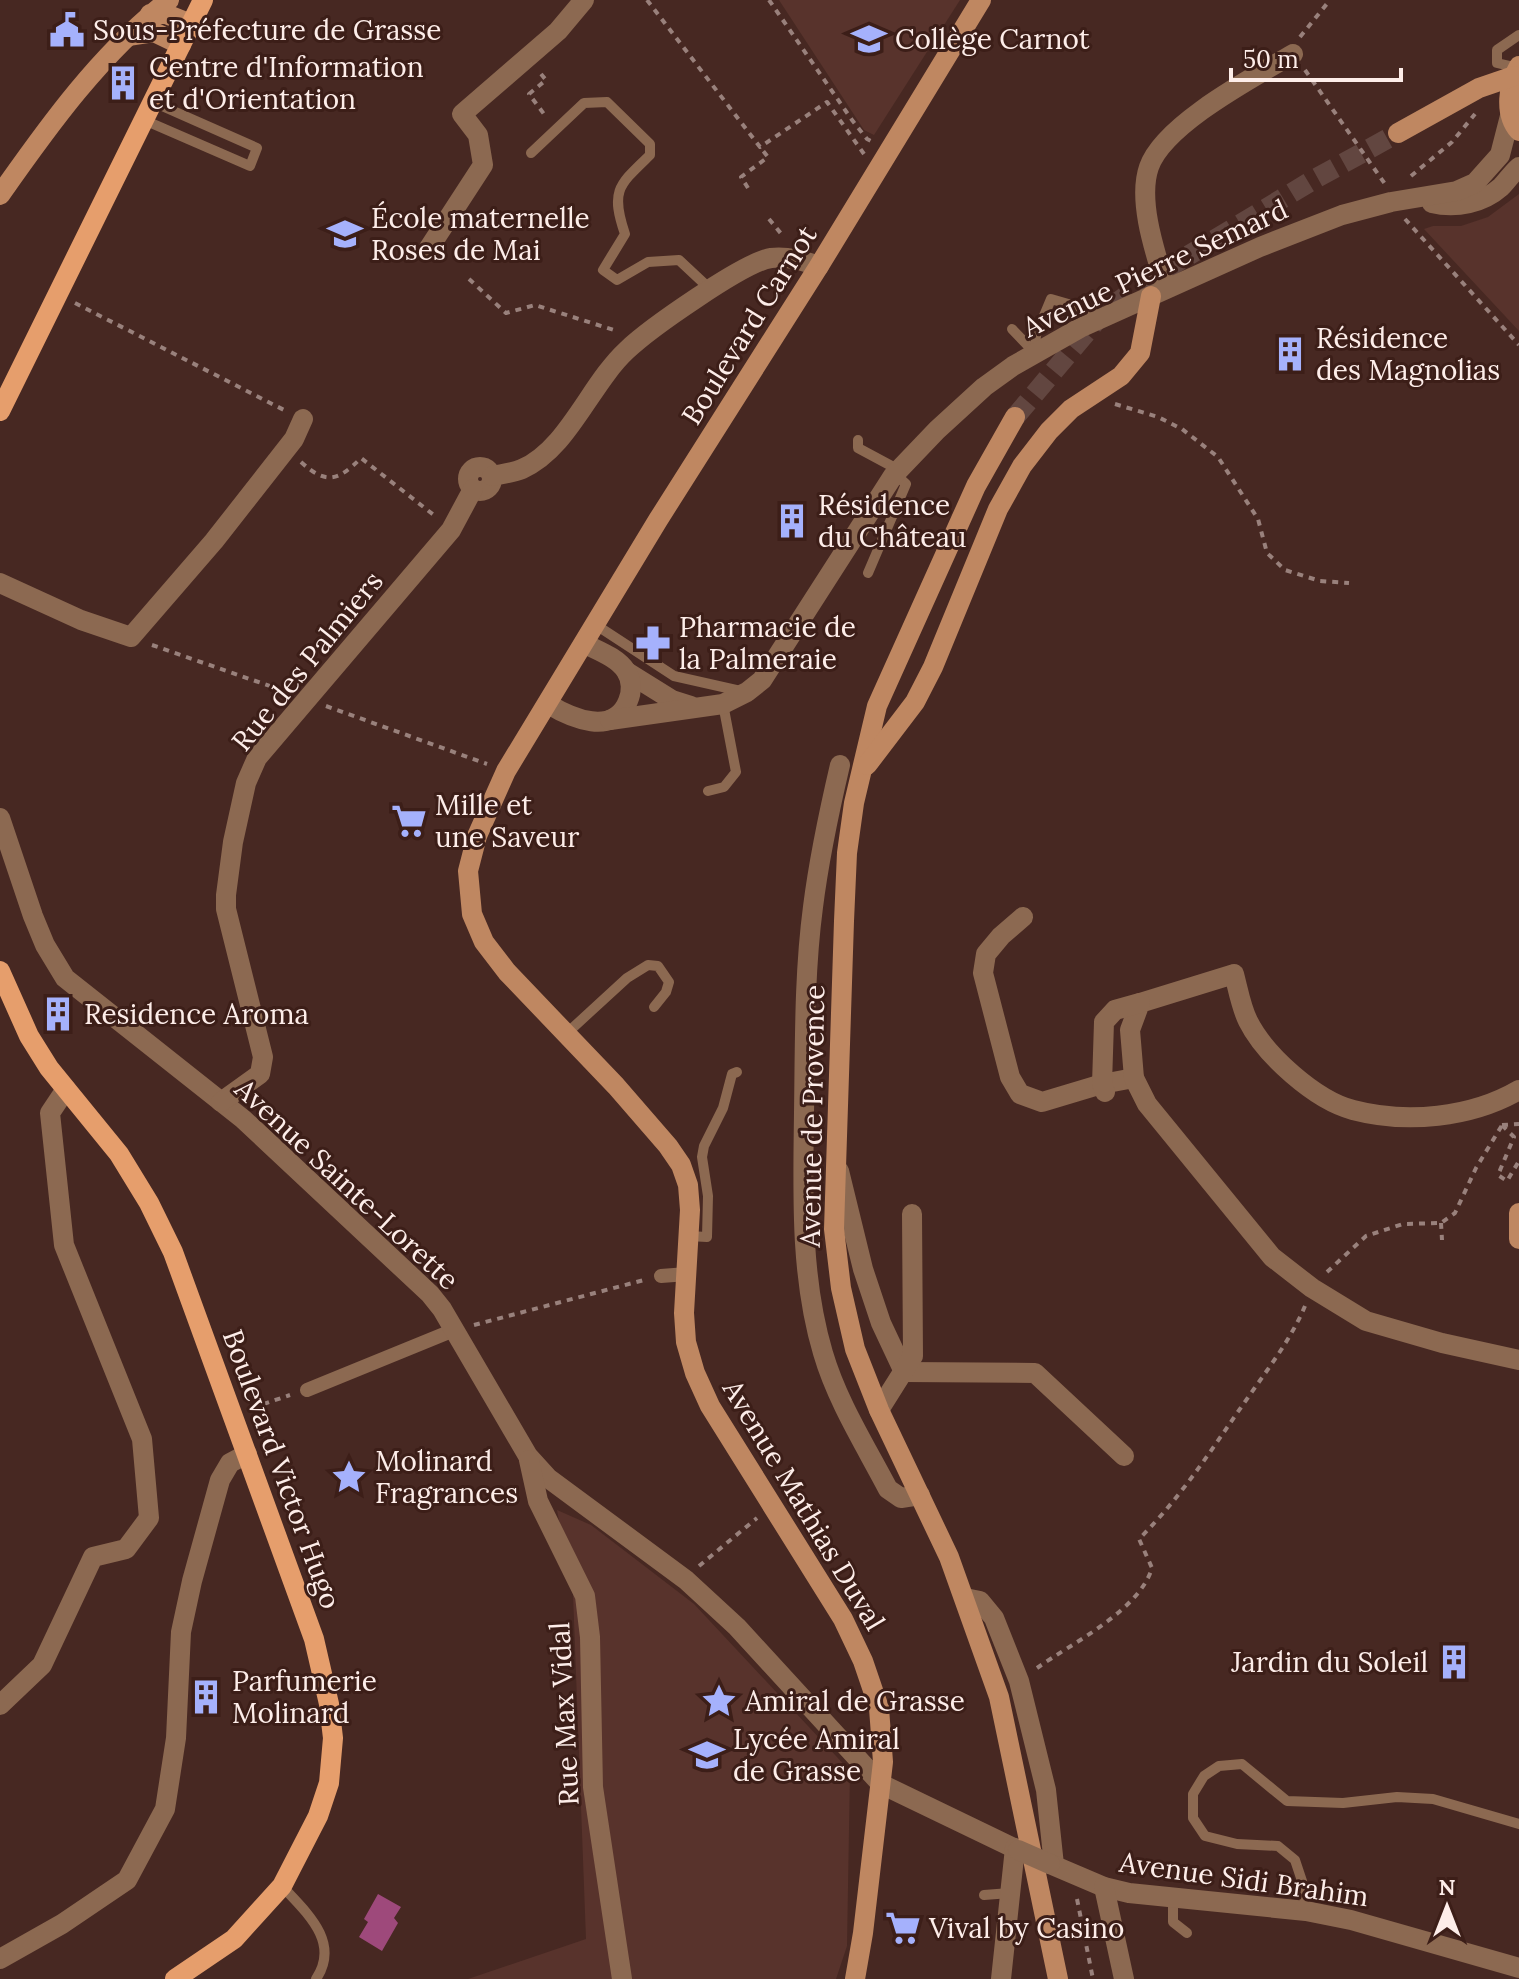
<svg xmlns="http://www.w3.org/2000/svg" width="1519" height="1979" font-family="Lora,serif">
  <rect width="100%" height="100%" fill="#472822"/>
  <g fill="#58332c">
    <polygon points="779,0 960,0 874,135 864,130"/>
    <polygon points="1519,194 1519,331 1424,229 1433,226 1461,226 1488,217"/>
    <polygon points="557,1510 591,1525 694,1604 850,1771 847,1946 836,1979 468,1979 586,1939 573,1594"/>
  </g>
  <polygon fill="#9e497b" points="378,1894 401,1907 394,1918 398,1923 382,1951 359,1937 368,1922 364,1919"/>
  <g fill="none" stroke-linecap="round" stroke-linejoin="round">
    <polyline stroke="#624640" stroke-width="20" stroke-dasharray="20 10" stroke-linecap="butt" points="1015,417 1102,314 1143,283 1313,180 1398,133"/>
    <g stroke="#99817c" stroke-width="4" stroke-dasharray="6 6" stroke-linecap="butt">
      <polyline points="647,0 760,147 827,102 864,154"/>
      <polyline points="769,0 852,120 867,139 873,142"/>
      <polyline points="1300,37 1330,0"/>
      <polyline points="1305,70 1385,184"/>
      <polyline points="541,74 546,80 529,94 547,118"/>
      <polyline points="1411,176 1452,142 1475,114"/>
      <polyline points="748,188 741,177 768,157 760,147"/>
      <polyline points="769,219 783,236"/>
      <polyline points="1405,219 1519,345"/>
      <polyline points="469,279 506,313 535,305 617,331"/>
      <polyline points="75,303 284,410"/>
      <polyline points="1115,404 1158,417 1182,429 1218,457 1258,519 1267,553 1285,570 1320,581 1349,583"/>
      <path d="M 301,462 C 326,485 338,481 361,458 L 435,516"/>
      <polyline points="152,645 287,692"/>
      <polyline points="326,706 487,764"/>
      <polyline points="1502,1125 1514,1137 1498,1175 1507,1181 1519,1161"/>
      <polyline points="1502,1125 1519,1124"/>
      <polyline points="1441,1223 1442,1240"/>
      <polyline points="1327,1272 1366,1236 1403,1224 1441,1223 1455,1213 1476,1168 1504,1122"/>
      <polyline points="474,1325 644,1280"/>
      <polyline points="252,1408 290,1395"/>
      <polyline points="699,1566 757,1518"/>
      <path d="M 1037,1668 C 1072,1643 1139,1611 1152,1568 L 1139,1539 C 1184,1494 1213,1447 1249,1396 C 1270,1366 1291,1339 1305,1306"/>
      <polyline points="1077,1899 1093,1979"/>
    </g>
    <g stroke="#8c6951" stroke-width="10">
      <polyline points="1518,68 1497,63 1497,50 1519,35"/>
      <polyline points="144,120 250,166 257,148 153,102"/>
      <path d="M 531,153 L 584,103 L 607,102 L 650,144 L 650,155 C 619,185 610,190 625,234 L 603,270 L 617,280 L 648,262 L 679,260 L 710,289"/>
      <polyline points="1012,329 1035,353"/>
      <polyline points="1035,353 1036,335 1051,299 1089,310 1101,317"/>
      <polyline points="858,440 858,448 899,470"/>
      <polyline points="868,573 906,484 895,474"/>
      <polyline points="596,625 674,676 745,692"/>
      <polyline points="708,791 724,787 736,772 723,704"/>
      <polyline points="566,1034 627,978 648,965 658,966 669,982 666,992 654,1007"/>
      <polyline points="689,1236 707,1237 708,1196 702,1157 704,1146 723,1108 732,1074 737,1072"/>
      <path d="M 282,1886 C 306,1912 341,1942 316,1979"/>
      <polyline points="984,1895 1010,1893"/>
      <polyline points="1173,1898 1173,1922 1187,1933"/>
      <polyline points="1306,1911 1302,1881 1295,1860 1278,1846 1237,1844 1205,1836 1193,1818 1193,1794 1204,1776 1219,1766 1242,1764 1287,1801 1343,1803 1397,1797 1433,1799 1519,1824"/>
    </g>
    <g stroke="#8c6951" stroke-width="14">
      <polyline points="661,1276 687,1274"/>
      <polyline points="307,1390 454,1330"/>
    </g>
    <g stroke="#8c6951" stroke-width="20">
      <polyline points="429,248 483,165 478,135 462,114 558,31 584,0"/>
      <path d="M 1166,288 C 1156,255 1137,201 1149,167 C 1164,124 1254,77 1293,54"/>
      <circle cx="480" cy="479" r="12"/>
      <path d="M 492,476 C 501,474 513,473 522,469 C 568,449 590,384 627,350 C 649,329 744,262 771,258 C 788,256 804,261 819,266"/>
      <polyline points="0,583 81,620 131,637 214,541 294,439 303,419"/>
      <path d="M 840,765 C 829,812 819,859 813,907 C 804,975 805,1045 804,1113 C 803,1193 800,1276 823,1353 C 837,1401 865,1445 888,1489 L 901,1498 L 920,1495"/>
      <polyline points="0,818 33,916 45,945 65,978 243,1119 430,1294 442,1309 528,1456 548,1478 686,1580 737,1627 881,1784 1018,1850"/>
      <polyline points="1023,917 1001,936 986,954 983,973 1010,1077 1020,1094 1042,1102 1102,1084 1134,1078"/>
      <path d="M 1519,1090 C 1471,1118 1406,1124 1353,1110 C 1315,1100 1265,1055 1248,1021 C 1241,1007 1238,989 1234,974 L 1140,1003 L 1130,1030 L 1134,1078 L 1147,1104 L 1272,1257 L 1312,1288 L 1366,1321 L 1442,1343 L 1519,1360"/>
      <polyline points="1105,1092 1102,1084 1104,1022 1115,1010 1140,1003"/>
      <polyline points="221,1102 260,1074 263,1057 226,909 226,895 233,842 246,783 257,758 451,530 473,489"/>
      <polyline points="839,1171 863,1269 881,1323 904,1372"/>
      <polyline points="904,1372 1035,1373 1124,1456"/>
      <polyline points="879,1410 913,1356 912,1214"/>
      <polyline points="529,1460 538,1501 585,1596 590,1637 593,1787 622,1979"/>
      <polyline points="965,1598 980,1601 994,1618 1019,1681 1046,1790 1054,1865"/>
      <polyline points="0,1705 42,1665 93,1557 126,1549 149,1518 142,1439 64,1245 50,1113 66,1089"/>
      <polyline points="1050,1864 1104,1887 1129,1893 1306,1911 1351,1920 1519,1968"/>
      <polyline points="1104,1887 1124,1979"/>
      <polyline points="0,1959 62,1924 127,1880 165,1809 176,1738 181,1632 192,1581 220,1480 230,1463 247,1454"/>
      <polyline points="1001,1979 1015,1848"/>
    </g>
    <g stroke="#8c6951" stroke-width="20">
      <path d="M 1432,203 C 1456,209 1483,203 1501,187 C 1507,181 1512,173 1519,167"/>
      <polyline points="627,672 672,700 691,706"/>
      <path d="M 548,704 C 571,718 614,737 628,701 C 632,692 632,680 626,671 C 618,658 599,651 585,644"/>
      <polyline points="610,720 723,704 747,692 762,680 893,476 937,430 984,387 1013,366 1080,328 1260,247 1342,215 1391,202 1457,191 1475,183 1500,155 1510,116"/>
    </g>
    <g stroke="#bf8761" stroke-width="20">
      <polyline points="150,14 166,14 191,24"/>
      <polyline points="128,36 154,32 181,45"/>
      <path d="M 1519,66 C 1508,85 1504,114 1519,131"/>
      <polyline points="1398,133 1479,88 1514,76"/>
      <path d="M 0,195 C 49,125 101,53 169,0"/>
      <polyline points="1015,417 976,486 877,706 854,803 847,853 844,921 834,1229 841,1288 855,1349 879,1410 949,1557 999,1697 1058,1979"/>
      <polyline points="867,765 915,702 933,667 998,509 1022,466 1049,431 1071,409 1121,376 1140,353 1151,296"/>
      <polyline points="1519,1213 1519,1239"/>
      <polyline points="855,1979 863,1933 883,1762 879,1708 863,1661 843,1619 710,1406 695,1373 686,1342 684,1313 690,1210 688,1185 681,1165 668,1146 616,1086 507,972 484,942 472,914 468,871 477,836 506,771 658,520 819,266 981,0"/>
    </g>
    <g stroke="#e69e6c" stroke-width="20">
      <polyline points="0,411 203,0"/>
      <polyline points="0,971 29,1036 49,1068 119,1154 149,1203 173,1252 314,1639 329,1704 333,1738 329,1783 318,1816 282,1886 234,1939 175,1979"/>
    </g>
    <polyline stroke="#8c6951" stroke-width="20" points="1018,1850 1050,1864"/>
  </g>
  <defs>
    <g id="civic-bare" transform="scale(2.76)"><path d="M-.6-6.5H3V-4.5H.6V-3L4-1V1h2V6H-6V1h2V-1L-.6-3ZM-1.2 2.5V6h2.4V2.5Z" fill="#a5b1fc" stroke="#3c1e18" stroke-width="2.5" paint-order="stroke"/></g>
    <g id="school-bare" transform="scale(2.76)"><path d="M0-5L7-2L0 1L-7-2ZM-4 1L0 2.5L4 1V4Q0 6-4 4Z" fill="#a5b1fc" stroke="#3c1e18" stroke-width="2.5" paint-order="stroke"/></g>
    <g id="building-bare" transform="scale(2.76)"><path d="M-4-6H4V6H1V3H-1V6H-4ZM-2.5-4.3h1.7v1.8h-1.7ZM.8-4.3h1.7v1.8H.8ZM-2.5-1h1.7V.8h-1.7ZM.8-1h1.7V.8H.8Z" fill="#a5b1fc" stroke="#3c1e18" stroke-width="2.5" paint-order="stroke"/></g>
    <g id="pharmacy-bare" transform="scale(2.76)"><path d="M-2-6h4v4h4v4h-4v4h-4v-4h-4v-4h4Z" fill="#a5b1fc" stroke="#3c1e18" stroke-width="2.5" paint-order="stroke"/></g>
    <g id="supermarket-bare" transform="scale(2.76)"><path d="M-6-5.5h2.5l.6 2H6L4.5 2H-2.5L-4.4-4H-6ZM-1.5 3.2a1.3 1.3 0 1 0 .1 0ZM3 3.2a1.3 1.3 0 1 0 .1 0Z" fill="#a5b1fc" stroke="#3c1e18" stroke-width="2.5" paint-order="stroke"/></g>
    <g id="sight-bare" transform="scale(2.76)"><path d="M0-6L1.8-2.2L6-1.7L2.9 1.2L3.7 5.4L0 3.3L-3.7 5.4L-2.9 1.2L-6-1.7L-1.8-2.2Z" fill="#a5b1fc" stroke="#3c1e18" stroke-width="2.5" paint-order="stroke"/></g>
  </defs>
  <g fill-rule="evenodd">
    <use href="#civic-bare" x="67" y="30"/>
    <use href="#school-bare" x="869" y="39"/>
    <use href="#building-bare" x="123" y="83"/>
    <use href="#school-bare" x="345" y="234"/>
    <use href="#building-bare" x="1290" y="354"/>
    <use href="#building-bare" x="792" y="521"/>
    <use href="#pharmacy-bare" x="653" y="643"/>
    <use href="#supermarket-bare" x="409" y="821"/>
    <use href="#building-bare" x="58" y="1014"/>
    <use href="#sight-bare" x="349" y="1477"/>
    <use href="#building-bare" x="1454" y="1662"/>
    <use href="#building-bare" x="206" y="1697"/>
    <use href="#sight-bare" x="719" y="1701"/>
    <use href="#school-bare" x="707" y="1755"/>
    <use href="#supermarket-bare" x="903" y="1928"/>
  </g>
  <g text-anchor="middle" stroke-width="6" stroke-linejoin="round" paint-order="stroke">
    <g font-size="28" fill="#fdede9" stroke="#3c1e18" text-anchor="start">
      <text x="93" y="40">Sous-Préfecture de Grasse</text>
      <text x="895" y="49">Collège Carnot</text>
      <text x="149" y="77">Centre d'Information<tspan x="149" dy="32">et d'Orientation</tspan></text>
      <text x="371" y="228">École maternelle<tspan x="371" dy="32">Roses de Mai</tspan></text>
      <text x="1316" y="348">Résidence<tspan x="1316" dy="32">des Magnolias</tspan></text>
      <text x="818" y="515">Résidence<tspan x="818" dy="32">du Château</tspan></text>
      <text x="679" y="637">Pharmacie de<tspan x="679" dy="32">la Palmeraie</tspan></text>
      <text x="435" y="815">Mille et<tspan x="435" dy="32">une Saveur</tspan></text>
      <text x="84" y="1024">Residence Aroma</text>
      <text x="375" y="1471">Molinard<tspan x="375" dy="32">Fragrances</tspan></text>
      <text x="1428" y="1672" text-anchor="end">Jardin du Soleil</text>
      <text x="232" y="1691">Parfumerie<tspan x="232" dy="32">Molinard</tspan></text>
      <text x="745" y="1711">Amiral de Grasse</text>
      <text x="733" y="1749">Lycée Amiral<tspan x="733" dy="32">de Grasse</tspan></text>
      <text x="929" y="1938">Vival by Casino</text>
    </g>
    <g font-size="28" fill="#fdede9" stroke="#3c1e18">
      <text transform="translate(1155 268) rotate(-25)" y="10">Avenue Pierre Semard</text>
      <text transform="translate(749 325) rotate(-58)" y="10">Boulevard Carnot</text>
      <text transform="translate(307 661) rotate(-51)" y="10">Rue des Palmiers</text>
      <text transform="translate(812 1116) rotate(-89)" y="10">Avenue de Provence</text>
      <text transform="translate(347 1184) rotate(43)" y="10">Avenue Sainte-Lorette</text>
      <text transform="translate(282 1469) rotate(70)" y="10">Boulevard Victor Hugo</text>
      <text transform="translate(804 1505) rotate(59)" y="10">Avenue Mathias Duval</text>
      <text transform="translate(564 1714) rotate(-93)" y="10">Rue Max Vidal</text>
      <text transform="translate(1244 1879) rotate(8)" y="10">Avenue Sidi Brahim</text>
    </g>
  </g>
  <g transform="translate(1447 1907)" stroke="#3c1e18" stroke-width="6" paint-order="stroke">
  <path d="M0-6L14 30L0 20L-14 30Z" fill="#fdede9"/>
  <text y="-12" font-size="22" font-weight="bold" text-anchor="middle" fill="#fdede9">N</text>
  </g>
  <path d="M1231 68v12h170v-12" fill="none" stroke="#fdede9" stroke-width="4"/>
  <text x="1243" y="68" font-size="24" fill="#fdede9" stroke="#3c1e18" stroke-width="6" paint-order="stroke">50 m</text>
</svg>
